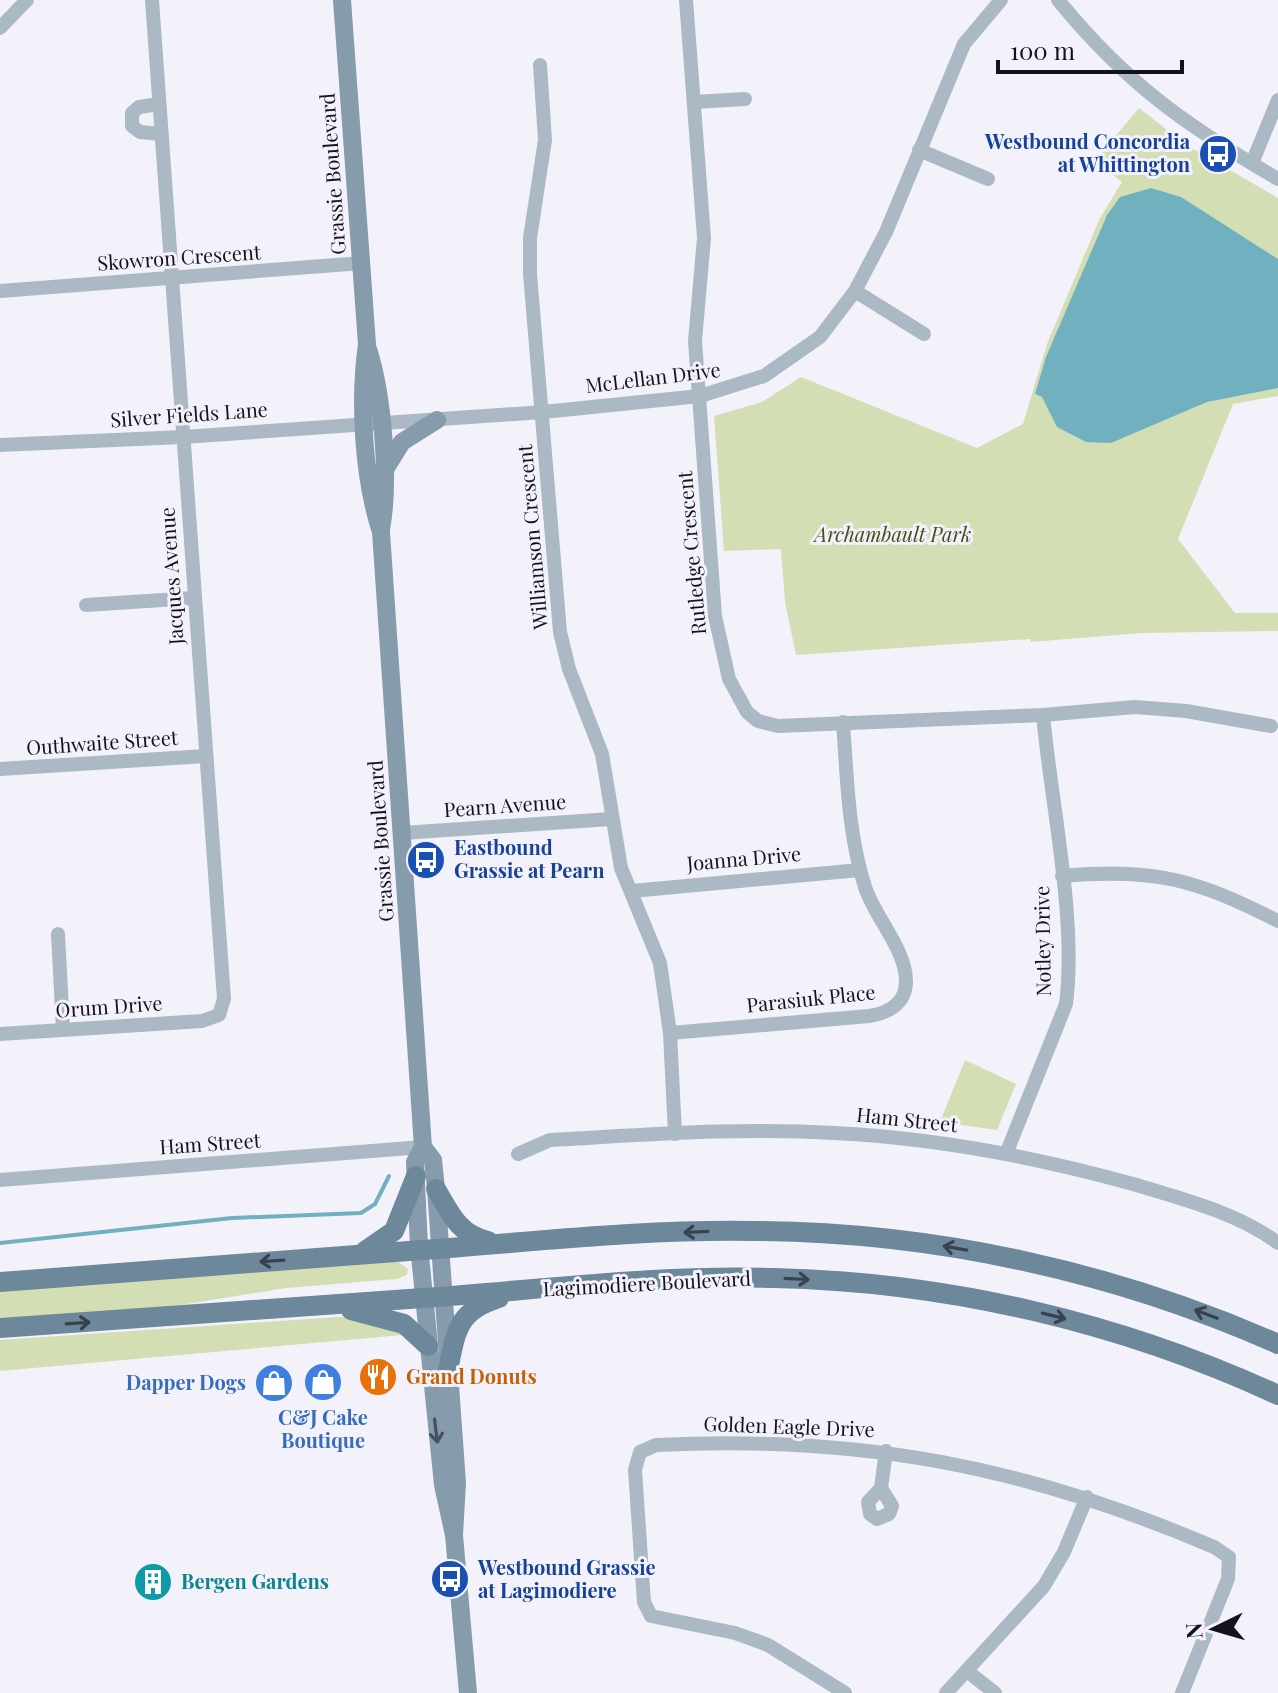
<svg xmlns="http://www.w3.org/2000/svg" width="1278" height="1693" font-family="'Playfair Display',serif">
  <rect width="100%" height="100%" fill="#f3f2fa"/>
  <g fill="#d3deb4">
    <polygon points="1139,108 1185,144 1278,198 1278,396 1233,404 1178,539 1235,613 1278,613 1278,631 1141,633 1031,642 1030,639 796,655 785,602 781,549 724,551 714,416 762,402 801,377 977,448 1023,424 1047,344 1100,218 1122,182 1095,161"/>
    <polygon points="965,1060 1016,1084 997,1130 940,1122"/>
    <polygon points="397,1261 408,1269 407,1275 396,1279 286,1288 169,1307 0,1320 0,1289"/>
    <polygon points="352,1316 376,1320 403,1335 0,1371 0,1340"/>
  </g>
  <polygon fill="#71b1bf" points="1151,188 1181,197 1278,259 1278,388 1207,402 1111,443 1086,442 1057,427 1042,397 1035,394 1046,357 1107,215 1120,197"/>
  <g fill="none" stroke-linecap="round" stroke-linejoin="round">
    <polyline stroke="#71b1bf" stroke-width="4" points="0,1243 232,1218 361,1213 375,1204 389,1176"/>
    <g stroke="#aab9c4" stroke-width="14">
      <polyline points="686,0 704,238 695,341 715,616 729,679 747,712 758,721 778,726 1043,715 1135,707 1186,711 1271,726"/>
      <path d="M 1058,0 C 1127,84 1185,125 1278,179"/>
      <polyline points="0,28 27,0"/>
      <polyline points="540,65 545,140 530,238 530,274 560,632 569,669 602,754 621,868 660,963 670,1033 675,1134"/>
      <polyline points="694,102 745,99"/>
      <polyline points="159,104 139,107 132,113 132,126 140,132 161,134"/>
      <polyline points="919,150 988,179"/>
      <polyline points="1252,163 1278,100"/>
      <polyline points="0,291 362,263"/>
      <polyline points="855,291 924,334"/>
      <polyline points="0,445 183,437 543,412 700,396 764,376 820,337 855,291 886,232 964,44 1001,0"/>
      <polyline points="86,605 193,598"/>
      <polyline points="0,769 206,756"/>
      <polyline points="402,833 611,819"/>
      <path d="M 1062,876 C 1155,868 1195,879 1278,921"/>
      <polyline points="632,891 860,870"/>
      <polyline points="58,934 63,1029"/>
      <path d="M 670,1033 L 869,1016 C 888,1013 905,1004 906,983 C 907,950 875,918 865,887 C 848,834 847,777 843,722"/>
      <polyline points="0,1034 202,1021 219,1015 224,999 152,0"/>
      <path d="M 518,1154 L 550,1140 C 644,1135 740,1127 834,1133 C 935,1138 1036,1157 1133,1184 C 1180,1198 1238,1213 1278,1243"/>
      <path d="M 1006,1154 L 1066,1004 C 1077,919 1051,803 1043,715"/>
      <polyline points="0,1180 423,1147"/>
      <polyline points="881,1488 892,1506 889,1514 877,1519 870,1514 868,1502 881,1488 886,1451"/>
      <polyline points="967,1671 995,1693"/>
      <path d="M 845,1693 L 768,1645 L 735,1633 L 651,1616 L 644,1602 L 635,1470 L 640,1452 L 656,1445 C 862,1435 1024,1466 1214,1547 L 1229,1557 L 1228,1579 L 1182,1693"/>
      <polyline points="946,1693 1044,1586 1064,1552 1087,1497"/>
    </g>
    <g stroke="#869cac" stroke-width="18">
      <path d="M 342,0 L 367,344 C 359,401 363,477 381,532 L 423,1147 L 415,1162 L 419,1246 L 443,1485 L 454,1535"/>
      <path d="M 368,349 C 383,396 390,481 381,529"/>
      <polyline points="384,471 402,442 437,420"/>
      <polyline points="423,1147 433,1160 436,1189 457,1483 454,1535 468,1693"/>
    </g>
    <g stroke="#6d879b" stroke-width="20">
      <path d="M 436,1189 C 450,1213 459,1235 488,1241"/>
      <polyline points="365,1251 394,1231 416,1176"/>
      <path d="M 0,1282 C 141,1271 281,1261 422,1250 C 532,1242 643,1229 754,1231 C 934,1232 1113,1271 1278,1344"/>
      <polyline points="351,1310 404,1324 428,1346"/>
      <path d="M 0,1328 C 141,1318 282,1308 423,1298 C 539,1290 657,1274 774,1278 C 948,1282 1120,1322 1278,1395"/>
      <path d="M 448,1370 C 456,1331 457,1311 499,1298"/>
    </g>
  </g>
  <defs><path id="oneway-shaft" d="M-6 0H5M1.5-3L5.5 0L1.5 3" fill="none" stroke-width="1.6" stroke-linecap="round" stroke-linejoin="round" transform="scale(2)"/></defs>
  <g stroke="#374150">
    <use href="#oneway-shaft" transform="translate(696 1232) rotate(177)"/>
    <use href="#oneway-shaft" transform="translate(955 1248) rotate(-170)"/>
    <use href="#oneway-shaft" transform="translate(272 1261) rotate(176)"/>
    <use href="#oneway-shaft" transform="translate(797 1279) rotate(3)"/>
    <use href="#oneway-shaft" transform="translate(1206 1314) rotate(-159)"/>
    <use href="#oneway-shaft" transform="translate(1054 1316) rotate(14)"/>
    <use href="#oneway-shaft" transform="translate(78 1323) rotate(-4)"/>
  </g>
  <use stroke="#47505e" href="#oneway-shaft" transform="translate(436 1431) rotate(83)"/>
  <defs>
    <g id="bus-disc" transform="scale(2)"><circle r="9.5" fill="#1a4fb4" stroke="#f3f2fa"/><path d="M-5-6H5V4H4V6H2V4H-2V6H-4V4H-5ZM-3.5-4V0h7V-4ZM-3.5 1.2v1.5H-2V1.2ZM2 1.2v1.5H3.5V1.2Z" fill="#fff"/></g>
    <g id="restaurant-disc" transform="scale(2)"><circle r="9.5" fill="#e8710a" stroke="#f3f2fa"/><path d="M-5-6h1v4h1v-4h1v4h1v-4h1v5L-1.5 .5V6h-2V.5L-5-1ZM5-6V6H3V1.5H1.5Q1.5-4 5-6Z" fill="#fff"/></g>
    <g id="shop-disc" transform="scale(2)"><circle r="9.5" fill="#3f7fe0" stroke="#f3f2fa"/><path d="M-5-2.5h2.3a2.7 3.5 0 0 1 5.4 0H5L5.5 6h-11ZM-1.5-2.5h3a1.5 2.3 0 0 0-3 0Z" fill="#fff"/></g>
    <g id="building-disc" transform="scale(2)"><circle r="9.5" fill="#0f9aa8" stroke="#f3f2fa"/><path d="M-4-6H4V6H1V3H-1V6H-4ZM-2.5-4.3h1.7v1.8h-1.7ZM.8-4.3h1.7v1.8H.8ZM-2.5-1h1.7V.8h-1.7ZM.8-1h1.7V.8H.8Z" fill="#fff"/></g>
  </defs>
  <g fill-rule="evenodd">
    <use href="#bus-disc" x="1218" y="154"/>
    <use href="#bus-disc" x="426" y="860"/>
    <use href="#restaurant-disc" x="378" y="1377"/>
    <use href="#shop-disc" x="323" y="1382"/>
    <use href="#shop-disc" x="274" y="1383"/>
    <use href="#bus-disc" x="450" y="1579"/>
    <use href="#building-disc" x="153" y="1582"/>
  </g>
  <g text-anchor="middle" stroke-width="6" stroke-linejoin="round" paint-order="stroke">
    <g font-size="20" font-weight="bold" fill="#164399" stroke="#f3f2fa" text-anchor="start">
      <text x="1190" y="149" text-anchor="end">Westbound Concordia<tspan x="1190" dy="23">at Whittington</tspan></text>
      <text x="454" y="855">Eastbound<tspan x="454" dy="23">Grassie at Pearn</tspan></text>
      <text x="478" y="1575">Westbound Grassie<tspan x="478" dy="23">at Lagimodiere</tspan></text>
    </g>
    <g font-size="20" fill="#13121e" stroke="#f3f2fa">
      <text transform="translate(333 174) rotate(-94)" y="7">Grassie Boulevard</text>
      <text transform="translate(179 258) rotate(-4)" y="7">Skowron Crescent</text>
      <text transform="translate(653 378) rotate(-7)" y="7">McLellan Drive</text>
      <text transform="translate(189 415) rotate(-4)" y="7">Silver Fields Lane</text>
      <text transform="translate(533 537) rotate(-95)" y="7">Williamson Crescent</text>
      <text transform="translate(692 553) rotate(-95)" y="7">Rutledge Crescent</text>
      <text transform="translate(172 576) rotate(-94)" y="7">Jacques Avenue</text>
      <text transform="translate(102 743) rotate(-4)" y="7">Outhwaite Street</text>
      <text transform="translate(505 806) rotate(-4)" y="7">Pearn Avenue</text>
      <text transform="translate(381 841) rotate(-94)" y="7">Grassie Boulevard</text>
      <text transform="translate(744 859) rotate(-5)" y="7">Joanna Drive</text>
      <text transform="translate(1043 941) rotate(-91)" y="7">Notley Drive</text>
      <text transform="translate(811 999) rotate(-6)" y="7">Parasiuk Place</text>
      <text transform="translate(109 1007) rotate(-4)" y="7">Orum Drive</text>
      <text transform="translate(907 1120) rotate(6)" y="7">Ham Street</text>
      <text transform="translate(210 1144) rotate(-4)" y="7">Ham Street</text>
      <text transform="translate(647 1284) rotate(-3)" y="7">Lagimodiere Boulevard</text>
      <text transform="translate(789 1427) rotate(2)" y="7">Golden Eagle Drive</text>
    </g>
    <g font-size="20" font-style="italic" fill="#444f18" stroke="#f3f2fa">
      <text x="893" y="542">Archambault Park</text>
    </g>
    <g font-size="20" font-weight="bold" fill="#c56008" stroke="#f3f2fa" text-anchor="start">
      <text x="406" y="1384">Grand Donuts</text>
    </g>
    <g font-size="20" font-weight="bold" fill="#366cbe" stroke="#f3f2fa" text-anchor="end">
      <text x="246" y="1390">Dapper Dogs</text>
      <text x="323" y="1425" text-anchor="middle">C&amp;J Cake<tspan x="323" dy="23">Boutique</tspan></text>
    </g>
    <g font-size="20" font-weight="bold" fill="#0d838f" stroke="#f3f2fa" text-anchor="start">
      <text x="181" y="1589">Bergen Gardens</text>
    </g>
  </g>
  <g transform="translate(1214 1629) rotate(265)" stroke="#f3f2fa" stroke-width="6" paint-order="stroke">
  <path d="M0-6L14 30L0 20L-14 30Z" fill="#13121e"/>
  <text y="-12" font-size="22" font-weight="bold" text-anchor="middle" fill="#13121e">N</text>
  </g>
  <path d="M998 60v12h184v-12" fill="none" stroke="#13121e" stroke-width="4"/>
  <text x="1010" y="60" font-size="24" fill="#13121e" stroke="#f3f2fa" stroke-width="6" paint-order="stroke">100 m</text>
</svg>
